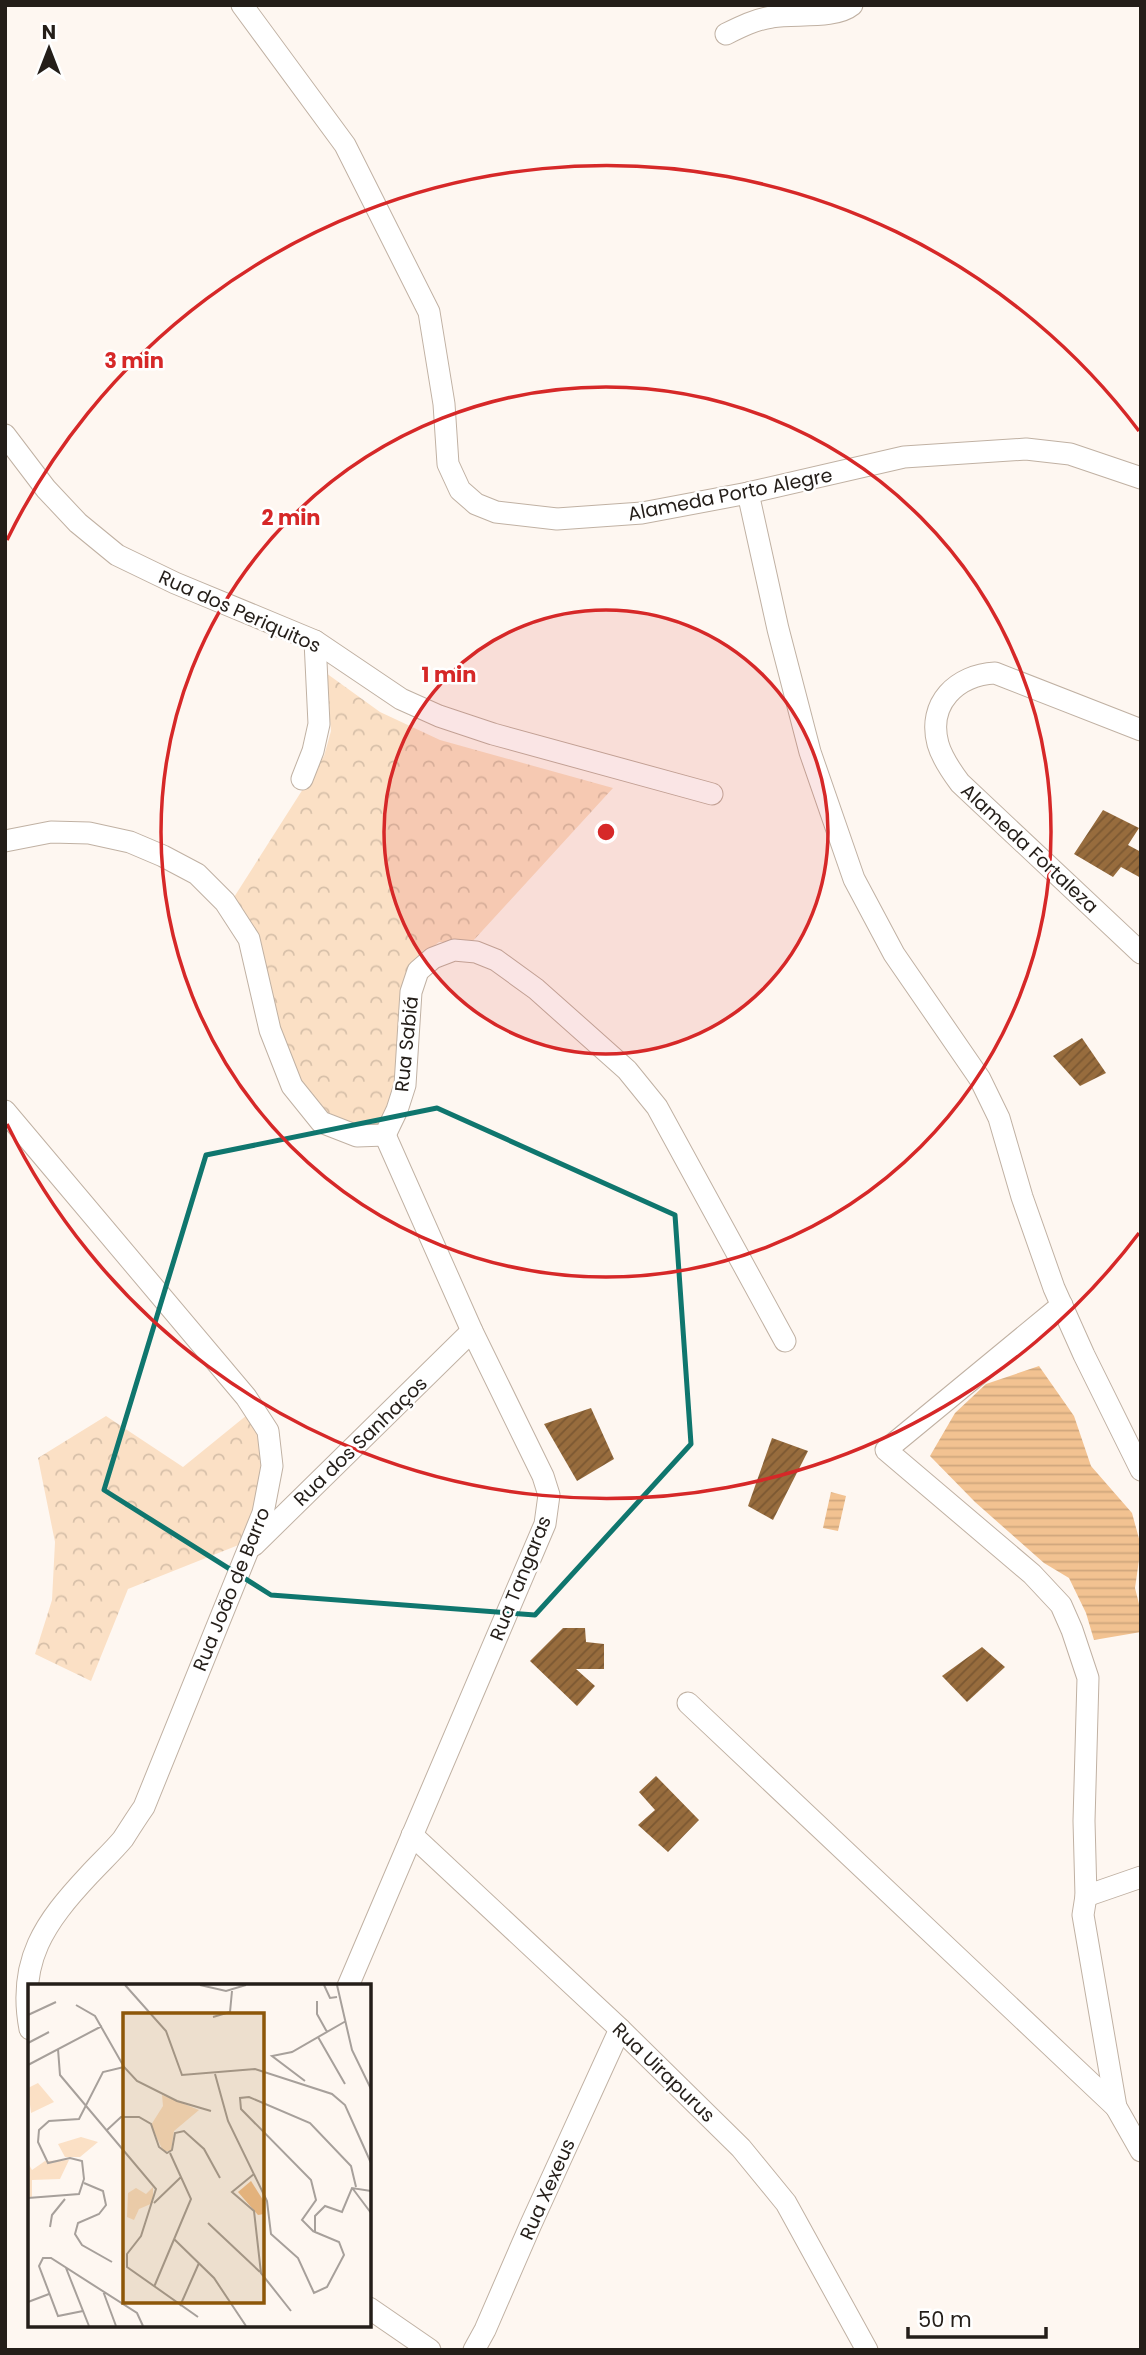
<svg xmlns="http://www.w3.org/2000/svg" width="1146" height="2355" font-family="Poppins,sans-serif">
  <defs>
    <pattern id="forest-crowns" width="20" height="18" patternUnits="userSpaceOnUse" patternTransform="scale(1.75)"><rect width="20" height="18" fill="#fbe0c5"/><path d="M2 6a3 3 0 1 1 6 0M12 15a3 3 0 1 1 6 0" fill="none" stroke="#d7c0a9"/></pattern>
    <pattern id="water-rules" width="6" height="5" patternUnits="userSpaceOnUse" patternTransform="scale(1.75)"><rect width="6" height="5" fill="#f2c291"/><path d="M0 2.5h6" fill="none" stroke="#cfa67c"/></pattern>
    <pattern id="building-hatch" width="6" height="6" patternUnits="userSpaceOnUse" patternTransform="scale(1.75)"><rect width="6" height="6" fill="#976c3d"/><path d="M-1 1l2-2M0 6l6-6M5 7l2-2" fill="none" stroke="#7b5832"/></pattern>
  </defs>
  <rect width="100%" height="100%" fill="#fef7f1"/>
  <g fill="url(#forest-crowns)">
    <polygon points="326,673 380,712 440,740 613,788 472,942 439,942 416,960 398,1084 375,1132 324,1116 297,1083 229,905 324,756 331,731"/>
    <path d="M 247,1415 C 251,1420 257,1426 260,1433 C 275,1462 253,1516 241,1544 L 128,1589 L 91,1681 L 35,1654 L 52,1600 L 55,1542 L 38,1458 L 106,1416 L 183,1467 Z"/>
  </g>
  <g fill="url(#water-rules)">
    <polygon points="1039,1366 1074,1416 1091,1466 1132,1513 1141,1546 1135,1588 1141,1612 1141,1632 1094,1640 1086,1613 1069,1578 1044,1563 975,1502 930,1456 955,1413 986,1384"/>
    <polygon points="831,1492 846,1496 838,1531 823,1528"/>
  </g>
  <g fill="url(#building-hatch)">
    <polygon points="1103,810 1139,828 1128,845 1141,852 1141,878 1121,867 1113,877 1074,854"/>
    <polygon points="1082,1038 1106,1073 1080,1086 1053,1056"/>
    <polygon points="591,1408 614,1459 577,1481 544,1424"/>
    <polygon points="772,1438 808,1451 773,1520 748,1506"/>
    <polygon points="563,1628 585,1628 586,1642 604,1644 604,1669 576,1669 595,1686 577,1706 530,1661"/>
    <polygon points="982,1647 1005,1667 967,1702 942,1676"/>
    <polygon points="656,1776 699,1820 668,1852 638,1825 655,1810 639,1792"/>
  </g>
  <g fill="none" stroke-linecap="round" stroke-linejoin="round">
    <g stroke="#c0b1a3" stroke-width="23">
      <g id="minor">
        <polyline points="242,5 345,145 429,312 444,404 448,464 460,490 476,504 496,512 557,519 642,513 748,493 904,457 1026,449 1070,454 1141,478"/>
        <path d="M 726,34 C 740,27 756,19 772,17 C 795,13 835,19 852,5"/>
        <polyline points="5,435 46,489 78,523 117,555 175,583 315,641 401,699 439,716 493,734 712,794"/>
        <polyline points="748,493 778,629 810,752 854,879 894,954 980,1079 999,1118 1022,1197 1054,1288 1084,1355 1141,1470"/>
        <path d="M 1141,730 L 995,673 C 957,675 927,703 938,744 C 942,758 951,771 960,783 L 1141,953"/>
        <polyline points="302,779 313,751 319,724 315,641"/>
        <polyline points="5,841 51,832 89,833 130,842 163,856 197,874 225,902 249,939 270,1030 292,1086 321,1122 357,1136 385,1135 397,1110 405,1085 411,992 418,971 433,958 454,950 476,952 496,960 536,989 627,1070 657,1107 785,1341"/>
        <path d="M 5,1111 L 246,1397 L 268,1431 L 272,1466 L 263,1513 L 144,1807 C 137,1817 130,1828 123,1839 C 113,1851 100,1863 89,1875 C 45,1922 17,1961 30,2029"/>
        <polyline points="1062,1305 886,1450 1032,1574 1061,1605 1072,1630 1088,1678 1084,1821 1086,1896 1083,1915 1116,2107 1141,2151"/>
        <polyline points="254,1545 472,1331"/>
        <polyline points="688,1703 1116,2107"/>
        <polyline points="412,1835 620,2029 741,2148 786,2203 867,2350"/>
        <polyline points="1086,1896 1141,1877"/>
        <polyline points="348,1986 545,1524 549,1495 543,1476 472,1331 385,1135"/>
        <polyline points="369,2308 430,2350"/>
        <polyline points="474,2350 485,2330 531,2224 620,2029"/>
      </g>
    </g>
    <use href="#minor" stroke="#fff" stroke-width="21"/>
  </g>
  <path fill="none" stroke="#0f766e" stroke-width="5" stroke-linejoin="round" d="M 437,1108 L 675,1215 L 691,1444 L 535,1615 L 271,1595 L 104,1490 L 206,1155 Z"/>
  <circle cx="606" cy="832" r="222" fill="#d62828" fill-opacity=".12"/>
  <g fill="none" stroke="#d62828" stroke-width="3.5">
    <circle cx="606" cy="832" r="222"/>
    <circle cx="606" cy="832" r="445"/>
    <path d="M1139 1233A667 667 0 0 1 7 1124M7 540A667 667 0 0 1 1139 431"/>
  </g>
  <g text-anchor="middle" stroke-width="5" stroke-linejoin="round" paint-order="stroke">
    <g font-size="19" fill="#241e19" stroke="#fff">
      <text transform="translate(730 494) rotate(-11)" y="7">Alameda Porto Alegre</text>
      <text transform="translate(240 611) rotate(24)" y="7">Rua dos Periquitos</text>
      <text transform="translate(1030 848) rotate(43)" y="7">Alameda Fortaleza</text>
      <text transform="translate(406 1044) rotate(-84)" y="7">Rua Sabiá</text>
      <text transform="translate(360 1441) rotate(-44)" y="7">Rua dos Sanhaços</text>
      <text transform="translate(520 1578) rotate(-68)" y="7">Rua Tangaras</text>
      <text transform="translate(231 1589) rotate(-68)" y="7">Rua João de Barro</text>
      <text transform="translate(664 2072) rotate(44)" y="7">Rua Uirapurus</text>
      <text transform="translate(547 2189) rotate(-66)" y="7">Rua Xexeus</text>
    </g>
  </g>
  <g transform="translate(28 1984)">
    <rect width="343" height="343" fill="#fef7f1"/>
    <path d="M 10,99 L 26,118 L 3,129 L 0,104 ZM 134,111 L 171,126 L 146,147 L 143,167 L 135,167 L 123,141 L 135,122 ZM 53,153 L 70,158 L 52,173 L 37,173 L 30,160 ZM 41,176 L 32,195 L 4,196 L 4,214 L 0,214 L 0,179 L 4,186 L 17,177 ZM 125,203 L 125,219 L 111,225 L 106,236 L 99,233 L 100,209 L 108,204 L 118,210 Z" fill="#fbe0c5"/>
    <path d="M 223,197 L 235,216 L 236,230 L 230,231 L 210,208 Z" fill="#f2c291"/>
    <path fill="none" stroke="#a7a09b" stroke-width="2" d="M 97,1 L 138,47 L 154,91 L 227,85 L 304,110 L 317,121 L 343,179M 172,1 L 198,7 L 218,1M 296,1 L 302,14 L 309,13M 309,1 L 324,66 L 343,105M 289,17 L 289,30 L 299,48M 48,21 L 67,32 L 96,83 L 109,97 L 149,117 L 183,127M 0,31 L 28,18M 185,33 L 202,28 L 204,7M 290,53 L 317,100M 0,59 L 21,48M 30,65 L 32,91 L 128,205 L 113,252 L 99,270 L 99,283 L 170,333M 0,81 L 74,42M 187,90 L 200,137 L 239,217 L 243,250 L 270,274 L 286,309 L 299,303 L 316,271 L 311,258 L 287,248 L 287,232 L 297,222 L 314,228 L 324,204 L 343,207M 277,97 L 244,72 L 264,68 L 318,37M 79,146 L 93,133 L 111,133 L 123,140 L 131,163 L 139,169 L 144,166 L 147,149 L 156,147 L 176,165 L 192,194M 226,190 L 204,208 L 226,227 L 233,289 L 263,327M 56,199 L 75,207 L 78,221 L 71,230 L 50,239 L 47,250 L 54,261 L 84,278M 325,205 L 343,229M 0,214 L 51,210 L 56,195 L 54,177 L 42,174 L 20,179 L 10,158 L 11,146 L 21,137 L 51,135 L 75,88 L 96,83M 126,219 L 153,193M 180,239 L 232,288M 22,243 L 24,231 L 37,215M 286,248 L 274,236 L 288,216 L 283,196 L 213,125 L 212,114 L 221,113 L 282,139 L 323,182 L 328,203M 146,255 L 186,294 L 218,342M 38,284 L 61,342M 126,303 L 163,215 L 142,169M 75,307 L 88,342M 0,318 L 21,310M 152,322 L 171,279M 55,327 L 30,332 L 11,282 L 15,274 L 23,274 L 109,329 L 115,342"/>
    <path fill="#8d5709" fill-opacity="0.15" stroke="#8d5709" stroke-width="3.5" d="M 95,29 L 236,29 L 236,319 L 95,319 Z"/>
    <rect width="343" height="343" fill="none" stroke="#241e19" stroke-width="3.5"/>
  </g>
  <circle cx="606" cy="832" r="10" fill="#d62828" stroke="#fff" stroke-width="3.5"/>
  <g font-size="21" text-anchor="middle" font-weight="bold" fill="#d62828" stroke="#fff" stroke-width="5" stroke-linejoin="round" paint-order="stroke">
    <text x="134" y="368">3 min</text>
    <text x="291" y="525">2 min</text>
    <text x="449" y="682">1 min</text>
  </g>
  <rect width="1146" height="2355" fill="none" stroke="#241e19" stroke-width="14"/>
  <g transform="translate(49 49)" stroke="#ffffff" stroke-width="5" paint-order="stroke">
  <path d="M0-5L12 26L0 18L-12 26Z" fill="#241e19"/>
  <text y="-10" font-size="19" font-weight="bold" text-anchor="middle" fill="#241e19">N</text>
  </g>
  <path d="M908 2327v10h138v-10" fill="none" stroke="#241e19" stroke-width="3.5"/>
  <text x="918" y="2327" font-size="21" fill="#241e19" stroke="#ffffff" stroke-width="5" paint-order="stroke">50 m</text>
</svg>
